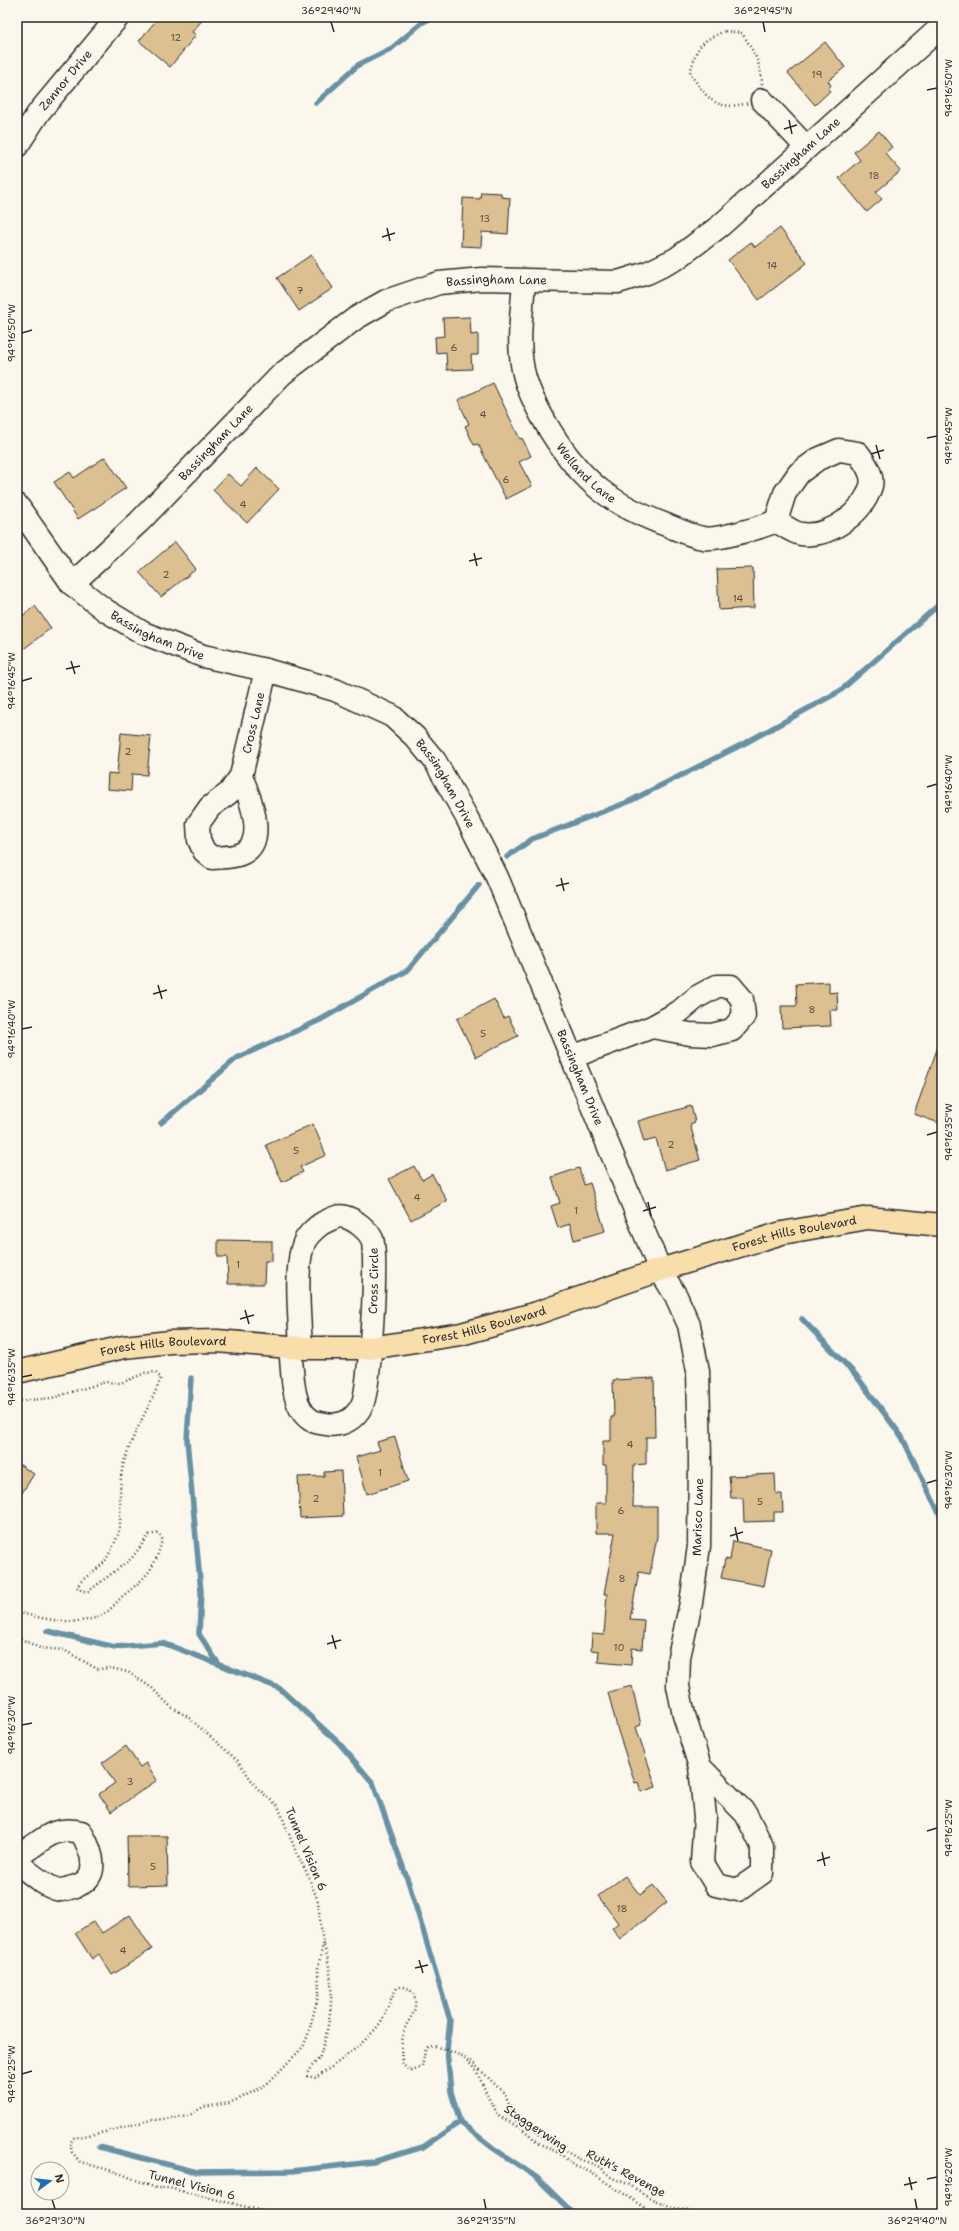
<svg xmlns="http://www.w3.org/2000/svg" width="959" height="2231" font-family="'Shantell Sans',sans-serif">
  <rect width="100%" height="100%" fill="#fbf7ec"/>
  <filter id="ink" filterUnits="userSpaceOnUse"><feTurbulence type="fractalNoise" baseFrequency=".025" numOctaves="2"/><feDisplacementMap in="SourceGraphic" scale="8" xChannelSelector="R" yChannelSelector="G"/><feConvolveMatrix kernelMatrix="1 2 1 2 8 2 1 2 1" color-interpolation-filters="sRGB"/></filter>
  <g filter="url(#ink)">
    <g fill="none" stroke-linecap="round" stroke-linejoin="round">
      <g stroke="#6891a3" stroke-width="5.5">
        <polyline points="316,103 358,65 392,48 423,22 433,17"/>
        <polyline points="507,857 532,839 628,802 747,742 840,691 942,602"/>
        <polyline points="161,1123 237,1058 320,1020 408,970 479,885"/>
        <polyline points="802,1319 855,1374 902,1437 942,1519"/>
        <polyline points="191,1378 187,1440 201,1592 199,1634 218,1663"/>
        <polyline points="47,1631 115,1647 163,1643 218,1664 279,1688 339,1743 373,1783 409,1884 450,2020 447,2050 451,2092 460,2122 493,2148 536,2177 574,2214"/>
        <polyline points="99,2147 197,2172 291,2171 373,2162 423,2147 460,2122"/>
      </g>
    </g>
    <g fill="#dcc091" stroke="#2b2b2b">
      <polygon points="159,17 205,17 192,32 196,35 170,67 139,41"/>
      <polygon points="825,42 845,67 828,81 831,85 828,89 830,91 815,105 788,73"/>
      <polygon points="879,131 892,147 885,153 901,171 876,192 882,199 867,212 839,178 860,160 854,152"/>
      <polygon points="481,192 501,193 501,197 510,198 508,234 482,232 481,247 461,246 463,198 480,199"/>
      <polygon points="780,228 807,263 759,300 728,260 751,242 755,247"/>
      <polygon points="311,255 333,288 299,311 277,278"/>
      <polygon points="470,317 471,335 478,334 478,355 471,355 472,369 447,370 446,352 436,353 435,337 444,336 443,318"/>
      <polygon points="493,383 520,439 522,438 531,456 519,462 532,486 506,499 478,444 474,445 465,426 469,424 458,400"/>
      <polygon points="105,457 126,488 78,519 54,482 70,472 74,478"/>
      <polygon points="257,468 279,489 247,523 213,490 228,474 241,486"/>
      <polygon points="175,542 196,569 161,597 139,572"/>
      <polygon points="753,568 754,608 719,610 717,569"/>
      <polygon points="35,606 51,628 17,654 17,620"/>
      <polygon points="121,733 151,736 147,775 132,774 131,791 107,789 108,773 117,774"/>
      <polygon points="829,982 829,993 837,992 838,1010 830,1010 831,1026 782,1028 781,1006 797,1006 796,984"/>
      <polygon points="494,999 504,1018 508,1016 518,1036 476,1057 457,1019"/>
      <polygon points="940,1041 942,1041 942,1124 914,1114"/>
      <polygon points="691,1106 695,1122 690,1124 700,1160 665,1170 656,1139 644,1142 638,1121"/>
      <polygon points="313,1124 326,1155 300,1167 303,1172 282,1182 266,1145"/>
      <polygon points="414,1166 422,1180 432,1174 447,1201 411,1220 389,1179"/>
      <polygon points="579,1168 584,1185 590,1183 605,1231 574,1240 570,1224 558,1228 551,1206 560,1203 552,1177"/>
      <polygon points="218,1240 272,1241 272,1261 265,1261 264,1284 228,1284 227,1257 218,1257"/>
      <polygon points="654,1378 655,1437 646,1437 646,1464 634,1465 633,1507 657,1507 657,1537 650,1574 639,1572 630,1619 644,1620 642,1649 632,1648 631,1665 598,1662 599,1651 591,1650 592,1634 604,1635 607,1594 604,1594 615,1533 596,1533 596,1503 606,1503 606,1465 603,1465 603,1441 611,1441 611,1417 614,1417 613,1380"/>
      <polygon points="395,1437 408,1481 367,1494 356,1457 380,1450 377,1442"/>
      <polygon points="17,1463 34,1474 17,1501"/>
      <polygon points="341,1471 343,1516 300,1518 298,1477 324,1476 324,1472"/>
      <polygon points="775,1474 776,1494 782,1494 783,1512 774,1512 774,1521 744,1522 743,1498 731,1498 729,1476"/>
      <polygon points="733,1541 771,1549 764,1586 721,1578 725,1559 730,1560"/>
      <polygon points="632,1686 641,1725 636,1727 656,1787 641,1792 638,1782 635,1783 618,1731 608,1692"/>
      <polygon points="126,1746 140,1767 146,1763 157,1780 111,1812 99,1794 115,1783 102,1763"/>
      <polygon points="127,1836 167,1836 168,1885 128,1886"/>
      <polygon points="625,1876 640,1895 653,1885 667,1902 620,1939 612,1928 618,1923 598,1896"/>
      <polygon points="130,1915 152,1949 112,1975 99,1954 92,1959 75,1933 94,1921 102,1933"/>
    </g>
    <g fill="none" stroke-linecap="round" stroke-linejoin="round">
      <g stroke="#2b2b2b" stroke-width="25">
        <g id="minor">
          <polyline points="762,100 806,147"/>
          <path id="s1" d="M 17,146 L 39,112 L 118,17"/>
          <path id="s2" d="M 524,281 C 522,313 516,347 525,378 C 531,398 540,414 551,432 C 583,483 612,505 669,526 C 679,530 691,536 703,538 C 715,541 763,527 776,521 C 783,525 793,533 801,534 C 830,538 863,513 871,486 C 874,475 864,461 858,453 L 839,450 L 818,459 L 799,473 L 785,493 L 776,521"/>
          <path id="s3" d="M 17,505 L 72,584 L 105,610 L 143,633 L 203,656 L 266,670 L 335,690 L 392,716 L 415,737 L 435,761 L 467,818 L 497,877 L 660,1270 L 676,1296 L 689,1325 L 698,1371 L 700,1459 L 699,1546 L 691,1603 L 679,1657 L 678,1686 L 684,1715 L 700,1767 L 705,1817 L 702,1862 L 716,1885 L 738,1890 L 762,1873 L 762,1846 L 746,1814 L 700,1767"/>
          <path id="s4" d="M 72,584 L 139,522 L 282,374 L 356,318 L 386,301 L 439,283 L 482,279 L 618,282 L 647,273 L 676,259 L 720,226 L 942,26"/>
          <path id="s5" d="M 241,776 C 249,795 268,840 243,853 C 234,858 222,857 212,858 L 204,851 L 199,840 L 198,824 L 210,807 L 229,793 L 241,776 L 266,670"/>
          <polyline points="572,1057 652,1027 690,1034 712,1035 732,1030 744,1016 742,999 731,986 717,986 697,997 679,1012 652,1027"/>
          <path id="s6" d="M 290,1347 C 293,1369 290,1407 311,1420 C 315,1423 322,1423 326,1424 C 342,1427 355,1419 362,1405 C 370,1390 378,1255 372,1239 C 368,1230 354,1219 345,1217 C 339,1215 333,1218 327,1221 C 319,1224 307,1235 304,1243 C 294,1266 300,1322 301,1348"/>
          <path d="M 17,1856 C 42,1843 50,1825 81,1832 C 92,1851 103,1879 73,1887 C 69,1888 65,1890 61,1890 C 48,1890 27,1870 17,1863"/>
        </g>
      </g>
      <g stroke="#2b2b2b" stroke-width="25">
        <g id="major">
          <path id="s7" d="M 17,1372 L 124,1347 L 170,1342 L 217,1341 L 301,1348 L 370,1348 L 461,1334 L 537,1313 L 660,1270 L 782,1233 L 868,1218 L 942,1225"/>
        </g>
      </g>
      <g stroke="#2b2b2b" stroke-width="2.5" stroke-dasharray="1 3" stroke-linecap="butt">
        <path d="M 725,31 L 742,33 C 759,60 763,68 762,100 C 721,110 714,110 690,73 C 697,46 699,42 725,31 Z"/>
        <path d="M 17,1401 L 52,1398 L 105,1382 L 121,1383 L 145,1373 L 155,1372 L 161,1378 C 150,1407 133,1432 124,1462 C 118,1483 121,1503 120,1523 C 120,1535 112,1548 107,1558 C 100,1570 84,1575 77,1587 L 82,1591 L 89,1591 L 132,1558 L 149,1535 L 158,1533 L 162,1539 C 156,1567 147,1577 124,1595 C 117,1601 112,1609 104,1614 C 78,1628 44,1619 17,1612"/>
        <polyline points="17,1637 40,1648 64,1650 97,1669 111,1668 128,1672 152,1688 171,1707 188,1717 238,1761 257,1788 278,1806 296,1852 307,1873 318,1901 323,1944 318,1968 319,1993 308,2035 303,2047 267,2084 241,2098 229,2103 203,2107 188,2116 146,2121 110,2131 74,2138 70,2143 72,2152 80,2162 116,2172 156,2188 169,2188 263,2211 292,2212 296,2214"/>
        <path d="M 324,1946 C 336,1984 332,2019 320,2056 C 317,2064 308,2066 307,2076 L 316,2078 C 335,2065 373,2038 383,2018 C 389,2007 389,2000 397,1988 C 409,1983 417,1996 415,2006 C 415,2014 409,2019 406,2026 C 402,2034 399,2058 404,2066 L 412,2071 L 422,2067 L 425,2051 L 428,2047 L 434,2046 L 447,2050 L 464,2057 L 477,2072 L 489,2099 L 499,2116 L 525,2131 L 540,2144 L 559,2153 L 575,2166 L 590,2172 L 655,2214"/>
        <polyline points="471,2061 505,2094 517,2123 530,2126 543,2138 579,2159 598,2166 612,2178 628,2184 654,2200 675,2208 702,2214"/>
      </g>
      <use href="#minor" stroke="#fbf7ec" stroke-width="22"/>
      <use href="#major" stroke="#f8deab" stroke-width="22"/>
    </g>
  </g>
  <path fill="none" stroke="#2b2b2b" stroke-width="1.5" d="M 331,22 L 334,32M 763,22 L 765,32M 927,90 L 937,88M 789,120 L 792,134M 784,129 L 797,125M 387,228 L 390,241M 382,237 L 395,233M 22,333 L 32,330M 927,438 L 937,436M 876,445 L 880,459M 871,454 L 884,450M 474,553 L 477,566M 469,561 L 482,558M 71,661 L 75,674M 66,669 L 80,666M 22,681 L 32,678M 927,787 L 937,784M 561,878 L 564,891M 556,886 L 569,883M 158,985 L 162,999M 153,994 L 167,990M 22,1029 L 32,1027M 927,1135 L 937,1132M 648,1202 L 651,1216M 643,1211 L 656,1207M 245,1310 L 249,1324M 240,1319 L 254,1315M 22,1377 L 32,1375M 927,1483 L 937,1480M 735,1527 L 738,1541M 730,1536 L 743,1532M 332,1635 L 336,1649M 327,1644 L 341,1640M 22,1725 L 32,1723M 927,1831 L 937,1828M 822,1852 L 825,1866M 817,1861 L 830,1857M 419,1960 L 423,1973M 415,1968 L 428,1965M 22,2074 L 32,2071M 909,2177 L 912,2190M 927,2179 L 937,2177M 904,2185 L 917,2182M 52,2199 L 55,2209M 484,2199 L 486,2209M 915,2199 L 917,2209"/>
  <g text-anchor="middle" stroke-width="3" stroke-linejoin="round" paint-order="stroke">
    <g font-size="10" fill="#575044">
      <text x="176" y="41">12</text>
      <text x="817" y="78">19</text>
      <text x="874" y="179">18</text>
      <text x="485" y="222">13</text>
      <text x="772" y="269">14</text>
      <text x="300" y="294">7</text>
      <text x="454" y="351">6</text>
      <text x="483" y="418">4</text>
      <text x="506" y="483">6</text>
      <text x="243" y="508">4</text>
      <text x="166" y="578">2</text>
      <text x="738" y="602">14</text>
      <text x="128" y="755">2</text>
      <text x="812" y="1013">8</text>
      <text x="483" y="1037">5</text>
      <text x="671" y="1148">2</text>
      <text x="296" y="1154">5</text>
      <text x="417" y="1201">4</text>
      <text x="576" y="1214">1</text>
      <text x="238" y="1268">1</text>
      <text x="630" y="1448">4</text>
      <text x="380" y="1476">1</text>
      <text x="316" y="1502">2</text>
      <text x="760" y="1505">5</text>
      <text x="621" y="1514">6</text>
      <text x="622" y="1582">8</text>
      <text x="619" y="1651">10</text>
      <text x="130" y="1785">3</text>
      <text x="153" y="1870">5</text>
      <text x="622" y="1912">18</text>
      <text x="123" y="1954">4</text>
    </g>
    <g font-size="12" fill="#2b2b2b" stroke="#fbf7ec">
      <text dy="4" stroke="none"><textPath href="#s1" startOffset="82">Zennor Drive</textPath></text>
      <text dy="4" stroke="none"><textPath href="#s4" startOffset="886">Bassingham Lane</textPath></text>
      <text dy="4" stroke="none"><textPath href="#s4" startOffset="538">Bassingham Lane</textPath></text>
      <text dy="4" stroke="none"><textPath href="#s4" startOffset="202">Bassingham Lane</textPath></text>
      <text dy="4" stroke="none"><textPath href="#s2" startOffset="212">Welland Lane</textPath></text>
      <text dy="4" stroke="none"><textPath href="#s3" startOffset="197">Bassingham Drive</textPath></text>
      <text dy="4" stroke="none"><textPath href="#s5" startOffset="274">Cross Lane</textPath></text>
      <text dy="4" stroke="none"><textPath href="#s3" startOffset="533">Bassingham Drive</textPath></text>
      <text dy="4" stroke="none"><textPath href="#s3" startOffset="857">Bassingham Drive</textPath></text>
      <text dy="4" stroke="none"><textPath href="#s7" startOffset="797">Forest Hills Boulevard</textPath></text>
      <text dy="4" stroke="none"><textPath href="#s6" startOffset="263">Cross Circle</textPath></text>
      <text dy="4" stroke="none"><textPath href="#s7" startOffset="473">Forest Hills Boulevard</textPath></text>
      <text dy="4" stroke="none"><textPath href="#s7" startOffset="149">Forest Hills Boulevard</textPath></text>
      <text transform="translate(698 1517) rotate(-88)" y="4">Marisco Lane</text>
      <text transform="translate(306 1849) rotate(67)" y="4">Tunnel Vision 6</text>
      <text transform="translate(536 2128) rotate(34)" y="4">Staggerwing</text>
      <text transform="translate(626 2173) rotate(28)" y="4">Ruth's Revenge</text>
      <text transform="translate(192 2185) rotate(14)" y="4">Tunnel Vision 6</text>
    </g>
  </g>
  <rect width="959" height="2231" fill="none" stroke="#fbf7ec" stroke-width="44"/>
  <g transform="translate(50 2181) rotate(75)"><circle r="19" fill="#fbf7ec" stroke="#a8a59f"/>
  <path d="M0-3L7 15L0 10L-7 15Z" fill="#1f6fb2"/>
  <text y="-6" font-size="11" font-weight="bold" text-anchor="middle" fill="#2b2b2b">N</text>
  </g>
  <rect x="22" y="22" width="915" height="2187" fill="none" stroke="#2b2b2b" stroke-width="1.5"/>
  <g font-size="10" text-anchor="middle" fill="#2b2b2b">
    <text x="331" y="14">36°29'40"N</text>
    <text x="763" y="14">36°29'45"N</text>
    <text transform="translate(948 88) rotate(-90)" y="4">94°16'50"W</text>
    <text transform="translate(11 333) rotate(-90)" y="4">94°16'50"W</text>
    <text transform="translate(948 436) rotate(-90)" y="4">94°16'45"W</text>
    <text transform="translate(11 681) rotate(-90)" y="4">94°16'45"W</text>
    <text transform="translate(948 784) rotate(-90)" y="4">94°16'40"W</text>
    <text transform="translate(11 1029) rotate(-90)" y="4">94°16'40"W</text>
    <text transform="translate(948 1132) rotate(-90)" y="4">94°16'35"W</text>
    <text transform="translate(11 1377) rotate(-90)" y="4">94°16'35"W</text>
    <text transform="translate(948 1480) rotate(-90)" y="4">94°16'30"W</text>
    <text transform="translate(11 1725) rotate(-90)" y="4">94°16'30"W</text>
    <text transform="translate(948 1828) rotate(-90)" y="4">94°16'25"W</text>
    <text transform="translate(11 2074) rotate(-90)" y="4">94°16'25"W</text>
    <text transform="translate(948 2177) rotate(-90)" y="4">94°16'20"W</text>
    <text x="55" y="2224">36°29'30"N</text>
    <text x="486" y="2224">36°29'35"N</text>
    <text x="917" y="2224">36°29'40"N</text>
  </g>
</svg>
